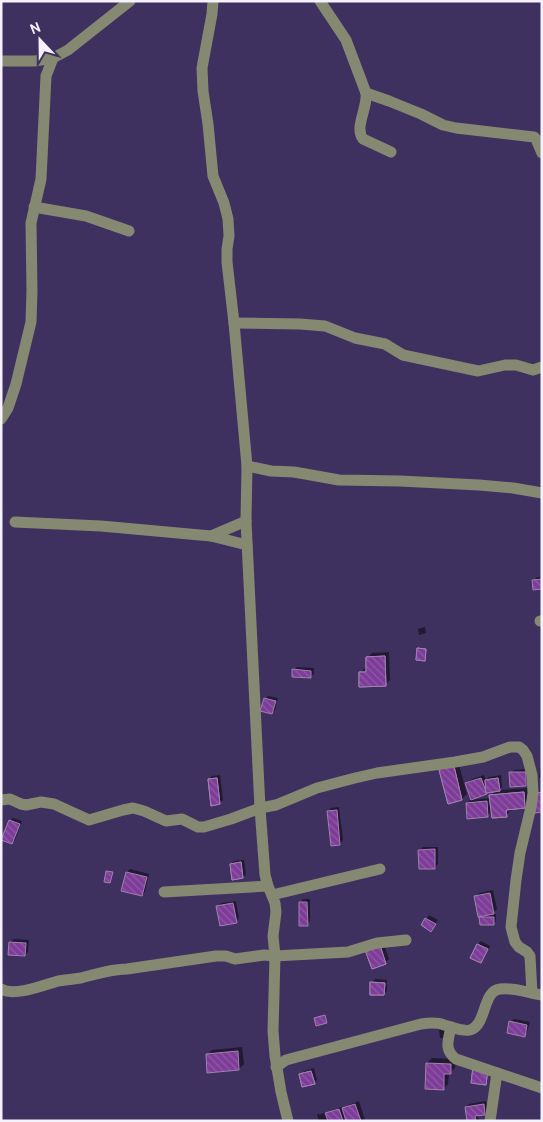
<svg xmlns="http://www.w3.org/2000/svg" width="543" height="1122" font-family="Cabin,sans-serif">
  <defs>
    <pattern id="building-back-hatch" width="6" height="6" patternUnits="userSpaceOnUse" patternTransform="scale(1.25)"><rect width="6" height="6" fill="#7d3c98"/><path d="M-1 5l2 2M0 0l6 6M5-1l2 2" fill="none" stroke="#9059a7"/></pattern>
  </defs>
  <rect width="100%" height="100%" fill="#3e315f"/>
  <g fill="#0007">
    <polygon points="537,577 542,577 542,588 534,580"/>
    <polygon points="425,627 426,633 419,635 418,629"/>
    <polygon points="389,652 390,680 385,685 360,673 365,668 368,667 367,658 372,653"/>
    <polygon points="297,667 314,668 314,674 310,677 294,670"/>
    <polygon points="268,696 278,698 275,710 272,713 265,699"/>
    <polygon points="457,758 467,794 462,799 439,766"/>
    <polygon points="542,767 542,778 539,778 540,768"/>
    <polygon points="528,769 529,782 526,785 511,773 514,770"/>
    <polygon points="220,775 223,800 220,803 209,780 212,776"/>
    <polygon points="484,775 486,780 489,777 501,775 502,787 499,790 529,788 530,802 525,807 511,808 511,810 506,815 492,811 488,815 467,803 470,800 491,798 491,796 496,790 488,792 486,793 467,783 470,780"/>
    <polygon points="339,807 343,840 340,844 328,811 331,808"/>
    <polygon points="13,818 22,821 15,840 12,843 10,821"/>
    <polygon points="423,847 438,847 438,864 435,868 420,850"/>
    <polygon points="244,860 246,874 243,877 231,864 234,861"/>
    <polygon points="130,869 149,874 145,892 141,895 127,872"/>
    <polygon points="493,890 497,909 492,914 496,914 496,921 493,924 481,918 484,914 475,897 479,893"/>
    <polygon points="303,899 310,899 310,921 307,925 300,903"/>
    <polygon points="236,901 239,918 236,922 218,906 221,903"/>
    <polygon points="429,915 438,920 431,930 422,925"/>
    <polygon points="14,939 29,940 28,952 25,955 10,942"/>
    <polygon points="382,940 389,959 385,963 369,944"/>
    <polygon points="481,941 490,946 484,959 481,962 472,958 478,944"/>
    <polygon points="375,979 387,980 387,991 384,994 371,983"/>
    <polygon points="514,1019 530,1022 527,1032 524,1035 510,1022"/>
    <polygon points="441,1028 445,1028 445,1038 440,1038 439,1030"/>
    <polygon points="242,1047 244,1064 239,1069 207,1055 212,1050"/>
    <polygon points="432,1058 456,1059 455,1068 450,1073 449,1073 448,1084 443,1089 427,1063"/>
    <polygon points="314,1068 317,1080 314,1083 301,1074 304,1071"/>
    <polygon points="359,1101 365,1120 364,1121 319,1121 317,1115 319,1113 319,1115 326,1112 327,1114 330,1111 342,1107 343,1109 346,1106"/>
    <polygon points="486,1101 488,1110 485,1114 478,1115 479,1121 468,1121 466,1107 469,1104"/>
  </g>
  <g fill="url(#building-back-hatch)" stroke="#a180b0">
    <polygon points="542,579 542,589 533,590 532,580"/>
    <polygon points="417,648 426,649 425,661 416,660"/>
    <polygon points="417,648 426,649 425,661 416,660"/>
    <polygon points="385,656 386,686 359,687 359,672 366,672 366,657"/>
    <polygon points="385,656 386,686 359,687 359,672 366,672 366,657"/>
    <polygon points="292,669 311,671 311,678 292,677"/>
    <polygon points="264,698 276,701 272,714 260,711"/>
    <polygon points="453,762 462,800 448,804 438,766"/>
    <polygon points="453,762 462,800 448,804 438,766"/>
    <polygon points="509,772 526,772 526,786 510,787"/>
    <polygon points="217,778 220,804 211,806 208,779"/>
    <polygon points="217,778 220,804 211,806 208,779"/>
    <polygon points="481,778 487,794 471,800 465,783"/>
    <polygon points="498,778 500,791 486,793 485,780"/>
    <polygon points="498,778 500,791 486,793 485,780"/>
    <polygon points="524,792 525,808 506,810 507,817 492,818 489,795"/>
    <polygon points="524,792 525,808 506,810 507,817 492,818 489,795"/>
    <polygon points="542,792 542,812 535,813 532,794"/>
    <polygon points="487,801 488,817 467,819 466,803"/>
    <polygon points="337,810 340,845 331,846 327,811"/>
    <polygon points="9,820 20,824 12,844 1,840"/>
    <polygon points="435,849 435,869 419,869 418,850"/>
    <polygon points="241,862 243,878 232,880 230,864"/>
    <polygon points="241,862 243,878 232,880 230,864"/>
    <polygon points="106,871 113,872 110,883 104,882"/>
    <polygon points="126,872 147,877 142,896 121,891"/>
    <polygon points="490,893 494,914 478,917 474,896"/>
    <polygon points="299,902 307,902 308,926 299,926"/>
    <polygon points="233,903 237,923 220,926 216,906"/>
    <polygon points="479,917 494,917 494,925 480,925"/>
    <polygon points="425,918 436,924 431,932 421,925"/>
    <polygon points="9,942 26,943 25,956 8,955"/>
    <polygon points="379,942 386,964 372,969 364,947"/>
    <polygon points="379,942 386,964 372,969 364,947"/>
    <polygon points="477,944 488,949 481,963 470,958"/>
    <polygon points="477,944 488,949 481,963 470,958"/>
    <polygon points="370,982 385,983 384,995 370,995"/>
    <polygon points="370,982 385,983 384,995 370,995"/>
    <polygon points="325,1015 327,1023 316,1026 314,1018"/>
    <polygon points="509,1021 527,1025 525,1037 507,1033"/>
    <polygon points="238,1051 239,1070 207,1073 206,1054"/>
    <polygon points="426,1063 451,1064 451,1074 444,1074 444,1090 425,1089"/>
    <polygon points="473,1067 488,1068 486,1085 471,1083"/>
    <polygon points="473,1067 488,1068 486,1085 471,1083"/>
    <polygon points="311,1071 315,1084 302,1087 299,1074"/>
    <polygon points="311,1071 315,1084 302,1087 299,1074"/>
    <polygon points="355,1104 361,1121 346,1121 342,1108"/>
    <polygon points="484,1104 485,1115 475,1116 476,1121 467,1121 465,1107"/>
    <polygon points="339,1109 343,1121 328,1121 325,1113"/>
  </g>
  <g fill="none" stroke-linecap="round" stroke-linejoin="round">
    <g stroke="#858971" stroke-width="11">
      <polyline points="213,1 212,14 202,68 203,91 208,124 213,176 224,203 228,219 229,236 227,249 227,262 234,323 247,466 246,521 260,808 265,875 268,886 275,903 276,912 273,936 275,956 273,1031 275,1056 281,1092 288,1121"/>
      <path d="M 320,1 L 346,40 L 366,93 C 368,108 354,127 363,139 L 391,152"/>
      <polyline points="1,61 35,61 53,58 68,50 130,1"/>
      <polyline points="366,93 389,101 421,114 443,125 456,128 534,137 536,139 542,153"/>
      <polyline points="34,207 86,216 129,231"/>
      <polyline points="234,323 300,324 325,326 355,338 385,344 403,355 478,371 505,365 516,365 533,370 542,367"/>
      <polyline points="1,419 8,408 16,384 31,322 32,291 31,223 41,179 46,76 53,58"/>
      <polyline points="247,466 271,471 294,472 339,480 400,481 479,485 513,488 542,493"/>
      <polyline points="15,522 101,526 211,536 247,545"/>
      <polyline points="211,536 246,521"/>
      <polyline points="540,621 542,621"/>
      <polyline points="1,800 10,799 21,804 26,805 41,802 54,804 89,820 123,810 133,808 144,811 166,821 182,819 198,827 204,827 231,819 260,808 276,805 317,788 355,778 377,773 455,762 483,757 510,747 519,747 523,750 527,756 532,775 533,793 531,807 520,853 516,880 511,927 515,942 519,947 527,952 530,956 532,993"/>
      <polyline points="164,892 268,886"/>
      <polyline points="272,895 380,869"/>
      <path d="M 1,989 C 14,997 44,985 58,981 C 66,980 74,979 81,978 C 97,974 111,969 127,969 L 216,956 L 226,956 L 235,959 L 264,955 L 275,956 L 348,952 L 377,943 L 406,940"/>
      <path d="M 451,1027 C 448,1041 444,1050 456,1059 L 542,1088"/>
      <path d="M 276,1067 L 286,1060 L 421,1024 C 428,1023 437,1022 444,1025 C 452,1027 462,1032 470,1030 C 487,1025 482,991 500,989 C 513,987 528,993 542,995"/>
      <polyline points="490,1121 497,1073"/>
    </g>
  </g>
  <rect width="543" height="1122" fill="none" stroke="#f5f2fe" stroke-width="5"/>
  <g transform="translate(40 40) rotate(338)" stroke="#3e315f" stroke-width="4" paint-order="stroke">
  <path d="M0-4L9 19L0 12L-9 19Z" fill="#f5f2fe"/>
  <text y="-8" font-size="14" font-weight="bold" text-anchor="middle" fill="#f5f2fe">N</text>
  </g>
</svg>
